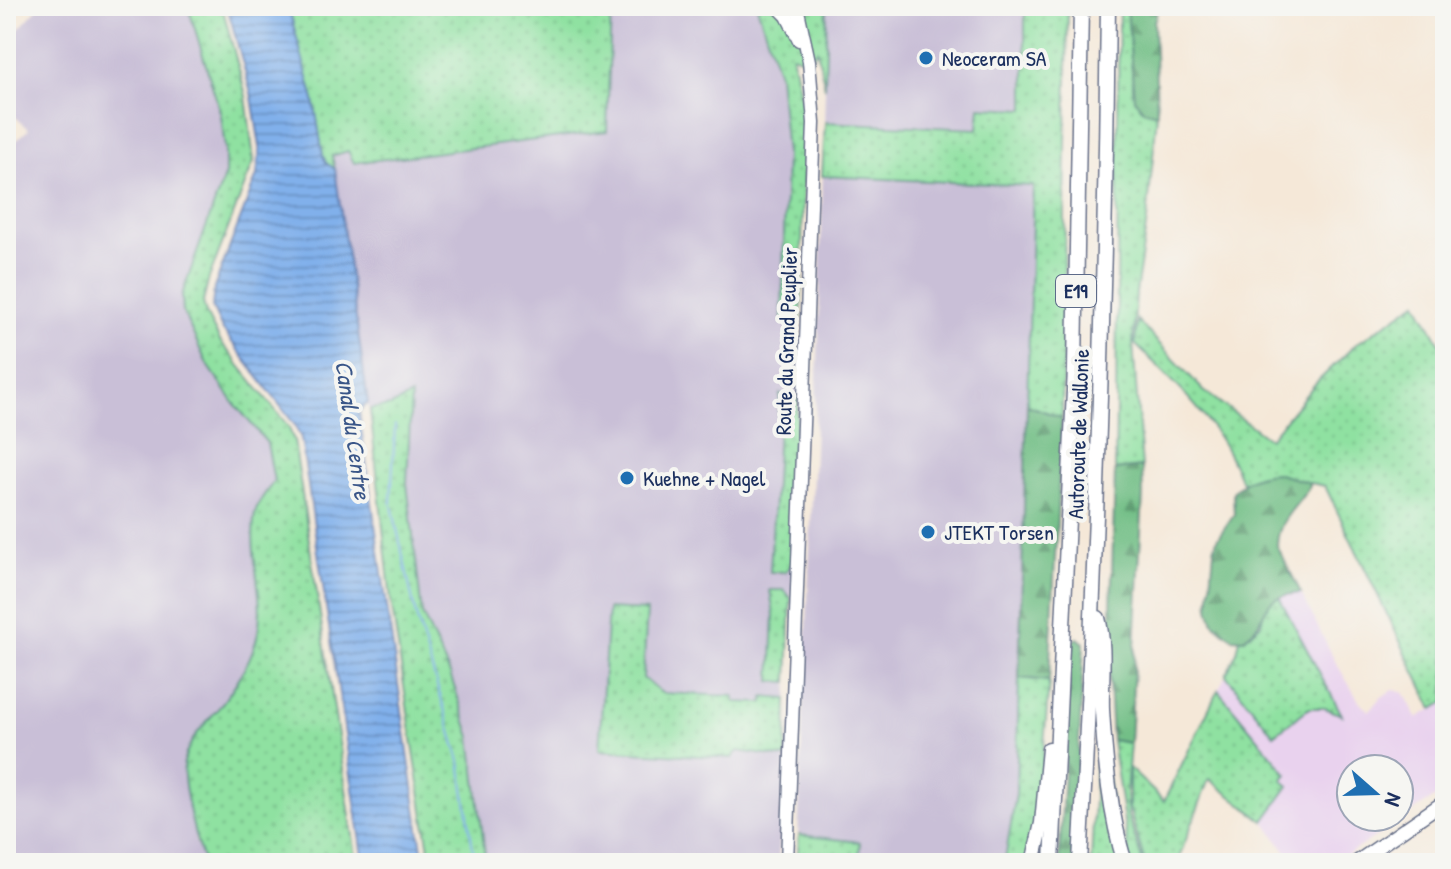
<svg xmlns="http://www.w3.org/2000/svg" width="1451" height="869" font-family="'Patrick Hand',sans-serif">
  <defs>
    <pattern id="grass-dots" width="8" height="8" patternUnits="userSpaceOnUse" patternTransform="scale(2)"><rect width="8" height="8" fill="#8fe1a1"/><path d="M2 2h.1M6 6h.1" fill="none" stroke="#7bc18d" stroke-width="1.8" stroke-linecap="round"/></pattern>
    <pattern id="forest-firs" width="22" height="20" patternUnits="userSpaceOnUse" patternTransform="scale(2)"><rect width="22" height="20" fill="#73bf87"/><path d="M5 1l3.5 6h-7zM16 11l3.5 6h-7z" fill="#5e9c72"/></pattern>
    <pattern id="water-rules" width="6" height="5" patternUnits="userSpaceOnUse" patternTransform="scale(2)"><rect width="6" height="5" fill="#81b0eb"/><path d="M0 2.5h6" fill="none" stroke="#6990c2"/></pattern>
  </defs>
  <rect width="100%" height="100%" fill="#f6f6f2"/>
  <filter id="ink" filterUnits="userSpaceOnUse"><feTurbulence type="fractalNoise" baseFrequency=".0125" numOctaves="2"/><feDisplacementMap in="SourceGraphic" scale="16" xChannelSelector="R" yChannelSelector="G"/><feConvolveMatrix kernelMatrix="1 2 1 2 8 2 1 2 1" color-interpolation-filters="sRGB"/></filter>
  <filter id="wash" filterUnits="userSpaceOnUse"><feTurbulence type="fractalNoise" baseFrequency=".006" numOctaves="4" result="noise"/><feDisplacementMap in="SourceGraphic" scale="32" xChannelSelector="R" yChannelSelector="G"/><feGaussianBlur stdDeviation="1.8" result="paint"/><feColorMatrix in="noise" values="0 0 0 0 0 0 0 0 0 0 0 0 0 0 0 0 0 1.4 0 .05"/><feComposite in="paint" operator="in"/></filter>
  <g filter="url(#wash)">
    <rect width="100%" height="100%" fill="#f5e8d8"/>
    <path fill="#e9d2ee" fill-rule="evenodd" d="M 1301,593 L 1335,661 L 1359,701 L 1369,711 L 1379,699 L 1392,690 L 1402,691 L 1406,696 L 1417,718 L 1445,702 L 1445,791 L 1335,863 L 1295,863 L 1264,821 L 1289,786 L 1282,780 L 1287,774 L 1218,690 L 1226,675 L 1274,735 L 1309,708 L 1325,708 L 1341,714 L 1278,595 ZM 1351,769 L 1399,769 L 1399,817 L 1351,817 Z"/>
    <g fill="#c9bfd7">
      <polygon points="40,6 188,6 221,115 225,149 225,174 182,295 192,334 206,363 234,403 267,443 274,482 259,502 255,513 255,540 261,618 256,643 237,683 219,707 195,841 204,863 6,863 6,150 29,129 6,109 6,43"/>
      <polygon points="310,6 757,6 792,54 804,113 801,321 798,347 800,363 786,758 778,863 434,863 332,156 348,151"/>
      <polygon points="827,6 1030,6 1062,418 1042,771 1028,863 797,863 819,330"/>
    </g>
    <g fill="url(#grass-dots)" stroke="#558880" stroke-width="2">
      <path d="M 188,6 L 222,6 L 246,96 L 254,161 L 209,278 L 203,302 L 206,314 L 220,341 L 288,426 L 294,440 L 357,863 L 204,863 C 196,844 181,781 184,761 C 188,741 204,725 217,710 C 233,689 248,667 256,641 C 268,599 247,555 255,513 C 258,501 267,491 274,481 L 267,443 L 234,403 L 206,362 L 183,312 L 182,295 L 225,174 L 225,149 L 221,115 Z"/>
      <polygon points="288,6 611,6 607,131 354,163 348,151 332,156 335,169 326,163 323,156 314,100"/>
      <polygon points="757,6 777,6 790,23 797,6 827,6 825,88 817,50 809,61 792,55 804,113 801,321 782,323 786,154 779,74"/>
      <polygon points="1025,6 1068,6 1062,418 1027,405 1033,186 822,176 825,122 978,129 980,107 1025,109"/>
      <path d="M 1119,6 L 1127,6 L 1134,98 L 1143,110 L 1157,114 L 1147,220 L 1136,292 L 1133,343 L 1142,467 L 1115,470 C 1118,315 1117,161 1119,6 Z"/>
      <path d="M 1417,302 L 1445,353 L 1445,702 L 1433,709 L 1325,486 L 1265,474 L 1242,482 C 1235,469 1230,455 1222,442 C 1200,406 1166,374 1135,344 L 1137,320 L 1204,391 L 1269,439 L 1315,384 L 1355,345 Z"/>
      <polygon points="780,394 798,397 793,564 785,572 770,572"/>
      <polygon points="411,396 407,483 422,614 450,674 471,737 486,863 431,863 391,601 370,409 391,406"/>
      <polygon points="770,590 784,590 791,598 788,682 771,681 774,615"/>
      <polygon points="1278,595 1342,715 1325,708 1309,708 1274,735 1226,675 1237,652 1240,638 1245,639 1261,624 1265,607"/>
      <polygon points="608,609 647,611 643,678 662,693 734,696 735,702 763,703 764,697 787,699 786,758 738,751 732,758 599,750"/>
      <polygon points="1019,678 1049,681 1042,771 1028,863 988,863 989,858 1005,859 1016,794"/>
      <polygon points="1218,690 1287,774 1282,780 1289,786 1264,821 1209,779 1177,863 1145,863 1129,808 1129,768 1164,801"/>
      <polygon points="1098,716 1121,863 1091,863"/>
      <polygon points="1112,740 1130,743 1126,795 1128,816 1143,863 1131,863 1129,856"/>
      <polygon points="799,835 860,842 859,863 797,863"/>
    </g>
    <g fill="url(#forest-firs)" stroke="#477772" stroke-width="2">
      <polygon points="1127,6 1158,8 1154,22 1157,114 1143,110 1134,98"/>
      <polygon points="1027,405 1062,418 1049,681 1019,678"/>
      <polygon points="1142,467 1143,494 1130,743 1112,740 1109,682 1115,470"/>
      <path d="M 1275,473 L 1308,482 L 1310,485 C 1298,507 1277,519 1277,546 L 1301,593 C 1254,596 1274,616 1244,639 L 1233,638 L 1222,630 L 1214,623 L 1209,608 L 1214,550 L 1217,539 L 1234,514 L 1233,492 C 1244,479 1259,474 1275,473 Z"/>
      <polygon points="1078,638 1084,643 1073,863 1059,863 1071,642"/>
    </g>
    <polygon fill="url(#water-rules)" stroke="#4e70a4" stroke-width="2" points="227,6 288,6 314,100 323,156 326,163 335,169 368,403 359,411 360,420 424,863 364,863 301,438 294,424 222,329 212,307 214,288 257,175 260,147 252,97"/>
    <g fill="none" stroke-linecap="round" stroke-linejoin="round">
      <polyline stroke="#81b0eb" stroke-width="2" points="395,425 391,501 416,616 460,761 475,863"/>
    </g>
  </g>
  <g filter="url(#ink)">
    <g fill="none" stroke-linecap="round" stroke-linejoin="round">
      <g stroke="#677089" stroke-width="15">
        <g id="major">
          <polyline points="777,6 787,16 799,40"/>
          <polyline points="787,863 814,123 809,61 797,6"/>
          <polyline points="1355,863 1445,801"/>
        </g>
      </g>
      <g stroke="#677089" stroke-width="17">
        <g id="highway">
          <path d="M 1098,618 C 1106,648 1101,679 1102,710 C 1105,760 1110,815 1125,863"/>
          <polyline points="1033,863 1042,823 1049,749"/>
          <polyline points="1052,863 1075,369 1081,6"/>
          <path d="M 1080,863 C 1096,577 1105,292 1108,6"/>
        </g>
      </g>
      <use href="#major" stroke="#fff" stroke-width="12"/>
      <use href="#highway" stroke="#fff" stroke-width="14"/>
    </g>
  </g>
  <g fill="#1f6fb2" stroke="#f6f6f2" stroke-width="3">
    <circle cx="926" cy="58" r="8"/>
    <circle cx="627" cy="478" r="8"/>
    <circle cx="928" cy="532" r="8"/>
  </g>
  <g text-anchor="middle" stroke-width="8" stroke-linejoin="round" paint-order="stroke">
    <rect fill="#f6f6f2" stroke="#5d6b8a" stroke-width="2" x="1056" y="275" width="40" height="32" rx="6"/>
    <g font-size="20" font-weight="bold" fill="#1b2f5e">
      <text x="1076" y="298">E19</text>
    </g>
    <g font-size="22" fill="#1b2f5e" stroke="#f6f6f2" text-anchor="start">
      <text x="942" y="66">Neoceram SA</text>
      <text x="643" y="486">Kuehne + Nagel</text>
      <text x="944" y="540">JTEKT Torsen</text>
    </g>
    <g font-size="22" fill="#1b2f5e" stroke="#f6f6f2">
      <text transform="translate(786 341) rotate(-88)" y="8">Route du Grand Peuplier</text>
      <text transform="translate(1078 434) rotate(-88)" y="8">Autoroute de Wallonie</text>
    </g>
    <g font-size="24" font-style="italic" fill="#3a5688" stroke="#f6f6f2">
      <text transform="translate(353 430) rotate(82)" y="8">Canal du Centre</text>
    </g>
  </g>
  <rect width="1451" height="869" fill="none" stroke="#f6f6f2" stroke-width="32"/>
  <g transform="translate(1375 793) rotate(110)"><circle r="38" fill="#f6f6f2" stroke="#9ea6b7" stroke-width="2"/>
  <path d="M0-6L14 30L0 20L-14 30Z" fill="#1f6fb2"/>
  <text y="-12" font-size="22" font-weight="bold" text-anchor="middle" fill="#1b2f5e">N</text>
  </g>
</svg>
